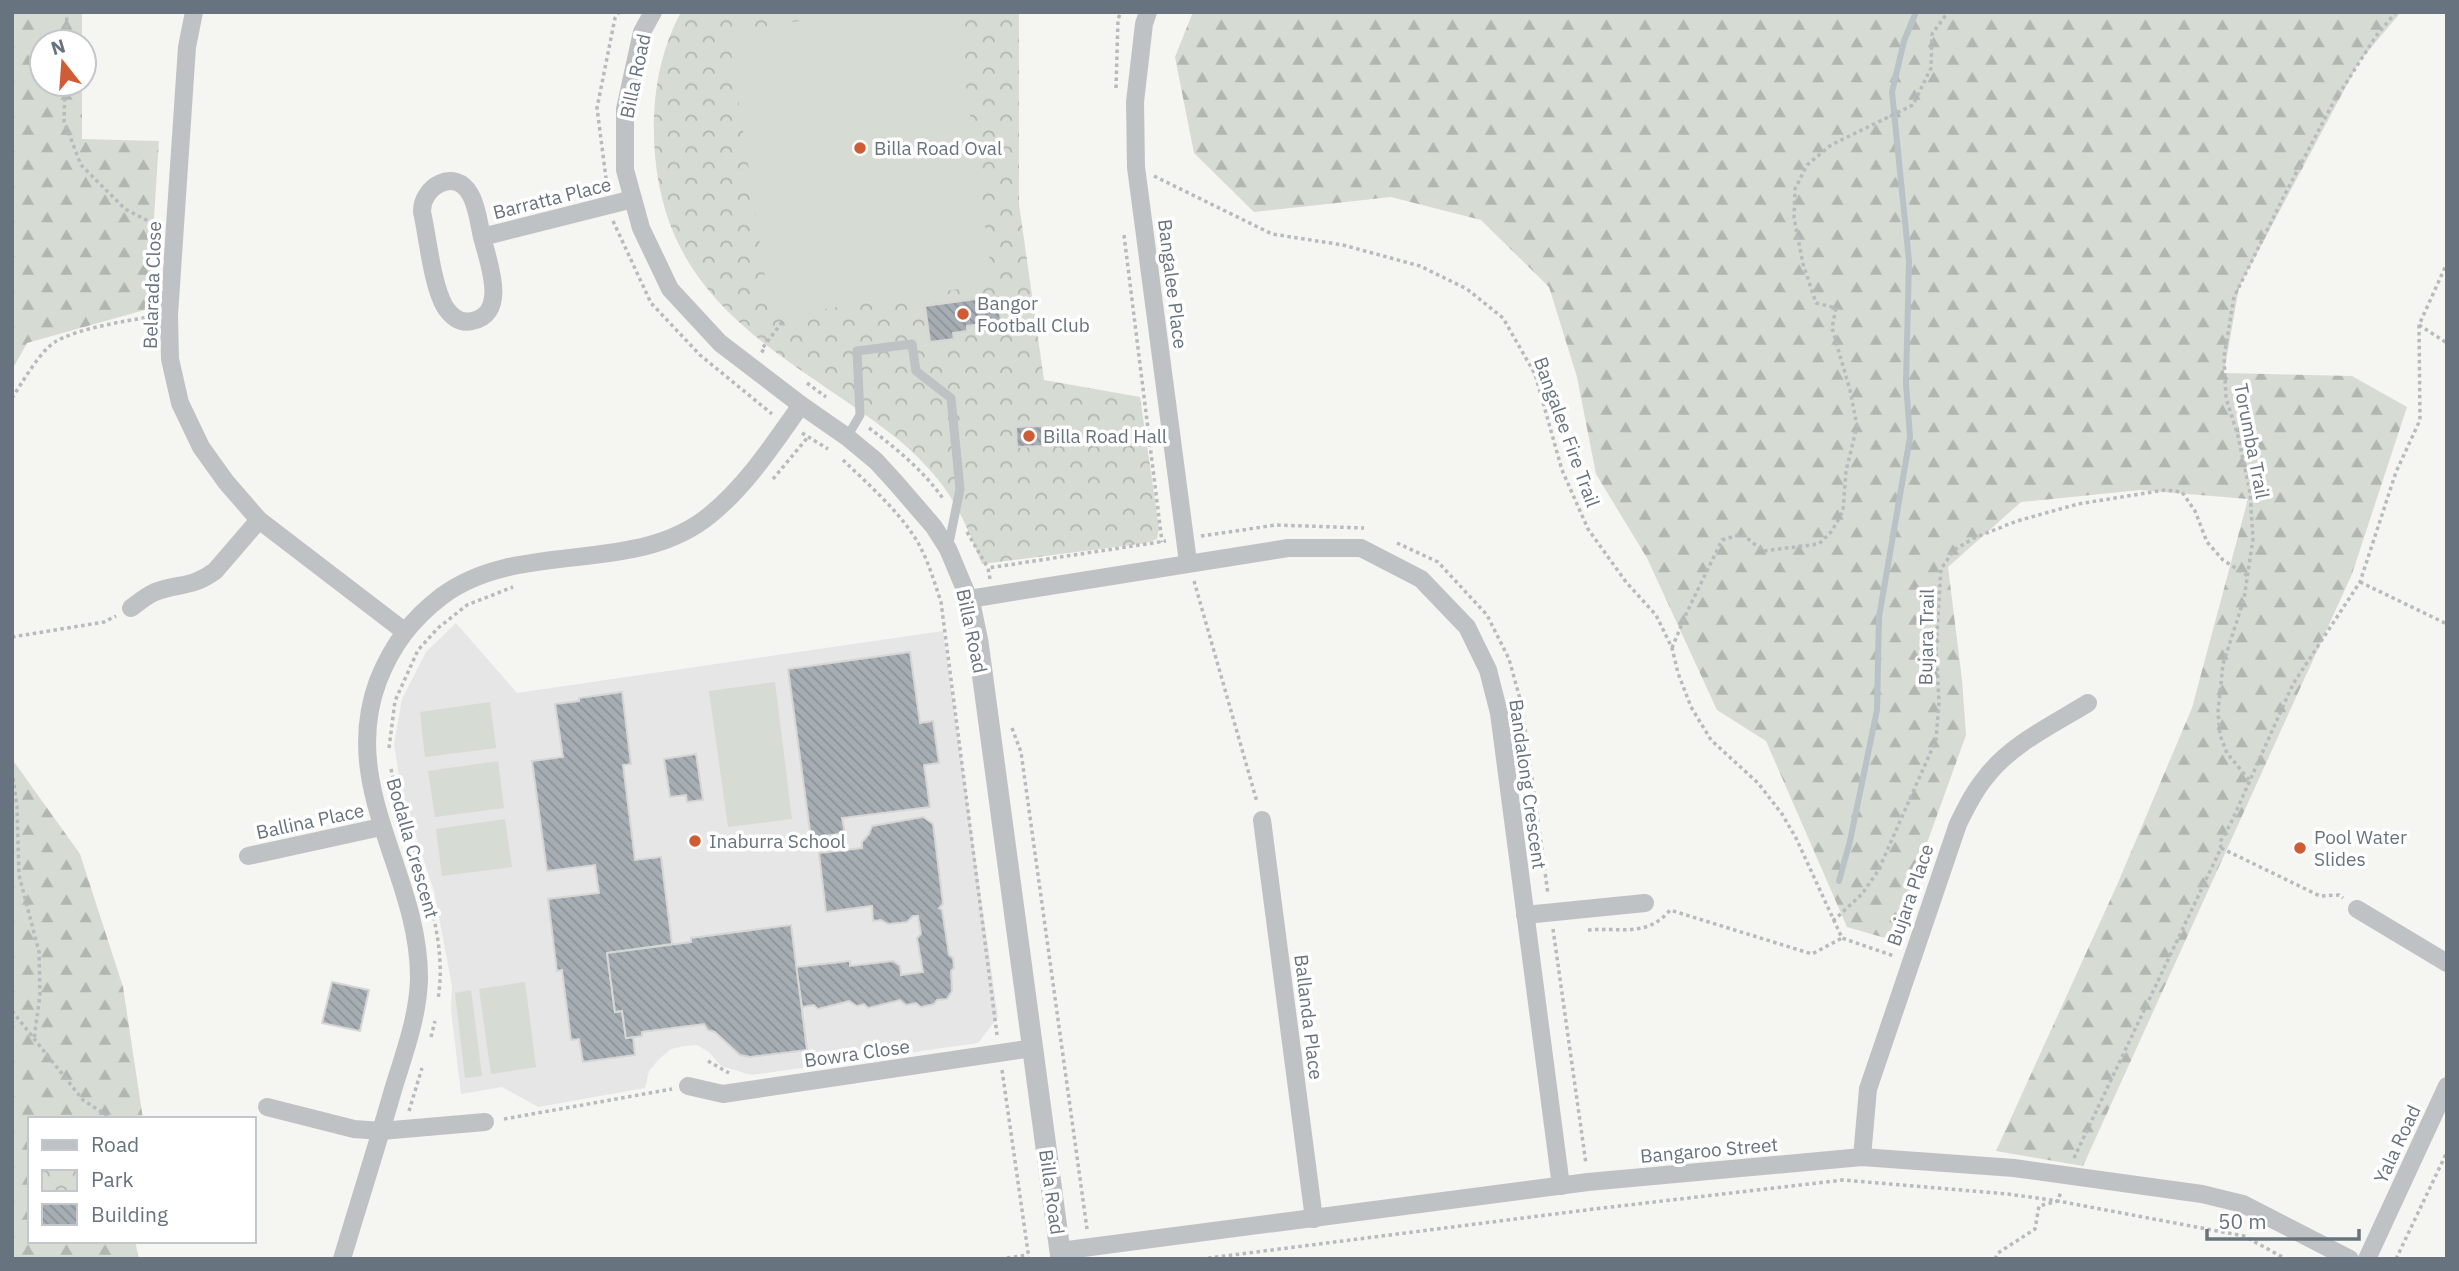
<svg xmlns="http://www.w3.org/2000/svg" width="2459" height="1271" font-family="'IBM Plex Sans',sans-serif">
  <defs>
    <pattern id="forest-firs" width="22" height="20" patternUnits="userSpaceOnUse" patternTransform="scale(1.75)"><rect width="22" height="20" fill="#d6dbd3"/><path d="M5 1l3.5 6h-7zM16 11l3.5 6h-7z" fill="#b1b6b0"/></pattern>
    <pattern id="park-crowns" width="20" height="18" patternUnits="userSpaceOnUse" patternTransform="scale(1.75)"><rect width="20" height="18" fill="#d6dbd3"/><path d="M2 6a3 3 0 1 1 6 0M12 15a3 3 0 1 1 6 0" fill="none" stroke="#b1b6b0"/></pattern>
    <pattern id="building-back-hatch" width="6" height="6" patternUnits="userSpaceOnUse" patternTransform="scale(1.75)"><rect width="6" height="6" fill="#a7aeb3"/><path d="M-1 5l2 2M0 0l6 6M5-1l2 2" fill="none" stroke="#8c9297"/></pattern>
  </defs>
  <rect width="100%" height="100%" fill="#f5f5f1"/>
  <polygon fill="#e5e6e5" points="456,623 517,693 943,631 998,1017 978,1043 751,1075 721,1066 709,1052 697,1045 684,1046 671,1049 659,1059 649,1071 645,1088 538,1107 502,1087 461,1094 451,1009 452,986 434,891 401,790 394,744 402,699 426,652"/>
  <g fill="url(#forest-firs)">
    <polygon points="12,12 82,12 82,42 42,42 42,84 82,84 82,139 159,141 148,309 27,343 12,370"/>
    <polygon points="1193,12 2401,12 2359,62 2239,287 2224,373 2352,376 2407,407 2352,574 2083,1166 1996,1151 2117,885 2192,708 2248,499 2140,490 2021,502 1948,567 1962,680 1966,735 1892,940 1847,927 1766,741 1717,710 1647,558 1596,474 1577,377 1549,287 1481,220 1391,197 1254,212 1194,153 1175,57"/>
    <polygon points="12,759 80,854 123,987 143,1119 30,1119 30,1241 135,1241 139,1259 12,1259"/>
  </g>
  <path fill="url(#park-crowns)" d="M 681,12 L 1019,12 L 1019,204 L 1044,380 L 1140,397 L 1159,528 L 1157,539 L 1146,543 L 982,564 C 967,527 956,498 928,468 C 905,442 878,424 850,404 C 752,337 667,286 655,156 C 651,106 657,57 681,12 Z"/>
  <g fill="#d6dbd3">
    <polygon points="859,12 956,12 993,284 771,317 728,32"/>
    <polygon points="775,682 792,819 728,827 709,691"/>
    <polygon points="490,702 496,748 425,757 420,712"/>
    <polygon points="498,761 504,808 435,817 428,771"/>
    <polygon points="505,819 512,867 442,876 436,829"/>
    <polygon points="525,982 536,1067 491,1074 479,989"/>
    <polygon points="471,990 482,1076 465,1078 455,993"/>
  </g>
  <g fill="none" stroke-linecap="round" stroke-linejoin="round">
    <polyline stroke="#b9c2c7" stroke-width="6" points="1839,881 1850,841 1877,710 1879,617 1910,437 1906,383 1909,261 1892,92 1904,41 1916,12"/>
  </g>
  <g fill="url(#building-back-hatch)" stroke="#d6d6d4" stroke-width="2">
    <polygon points="998,296 1001,322 967,326 967,331 953,333 954,339 930,342 925,306"/>
    <polygon points="1042,426 1043,446 1017,447 1016,427"/>
    <polygon points="910,652 920,723 933,721 939,763 924,765 930,807 842,818 845,833 811,838 788,669"/>
    <polygon points="622,692 631,764 623,765 635,860 661,857 672,944 607,953 615,1012 622,1011 626,1038 633,1037 635,1055 583,1062 579,1039 571,1040 562,970 557,971 548,899 599,893 595,865 547,871 532,761 563,757 555,704 579,701 579,698"/>
    <polygon points="696,754 703,800 687,802 686,795 670,797 664,759"/>
    <polygon points="923,817 933,824 943,904 939,908 942,910 949,955 953,958 954,968 951,971 952,991 947,999 937,1000 934,1004 921,1007 916,1003 906,1005 900,1000 868,1008 864,1004 857,1006 849,1001 818,1009 814,1005 802,1007 796,967 850,961 850,966 893,961 900,966 901,975 923,972 917,938 921,934 918,916 913,916 907,922 888,924 881,920 873,921 872,906 826,912 819,853 862,848 862,842 869,834 872,826"/>
    <polygon points="791,925 807,1050 750,1057 740,1055 715,1032 708,1030 704,1024 642,1032 642,1036 626,1038 622,1011 615,1012 607,953 691,942 691,938"/>
    <polygon points="332,982 369,990 360,1031 322,1023"/>
  </g>
  <g fill="none" stroke-linecap="round" stroke-linejoin="round">
    <g stroke="#b8bbbc" stroke-width="3.5" stroke-dasharray="3.5 3.5" stroke-linecap="butt">
      <polyline points="66,42 67,12"/>
      <polyline points="65,84 64,121 81,165 125,209 158,226"/>
      <polyline points="1116,88 1118,19 1121,12"/>
      <polyline points="1154,176 1272,234 1343,245 1420,266 1467,289 1503,318 1535,374 1562,470 1588,529 1626,582 1656,615 1672,648 1678,673 1691,707 1711,740 1758,783 1782,814 1796,838 1842,938 1894,956"/>
      <polyline points="607,186 597,108 615,18 619,12"/>
      <polyline points="613,221 651,303 700,355 772,414"/>
      <polyline points="1124,235 1162,542"/>
      <polyline points="2419,325 2447,343"/>
      <polyline points="764,352 761,350 783,321"/>
      <polyline points="807,383 826,397"/>
      <path d="M 12,398 C 22,383 40,351 55,342 C 76,329 124,321 150,317"/>
      <path d="M 869,428 C 897,449 924,471 944,500"/>
      <polyline points="802,433 828,449"/>
      <path d="M 843,460 C 868,484 899,511 917,541 C 928,560 934,581 941,602 L 997,1035"/>
      <polyline points="773,479 808,437"/>
      <polyline points="967,532 988,568"/>
      <polyline points="1201,536 1276,525 1364,528"/>
      <polyline points="1397,543 1438,562 1487,615 1509,659 1522,706 1548,894"/>
      <polyline points="990,579 988,568 1166,541"/>
      <polyline points="1194,581 1257,802"/>
      <polyline points="2360,582 2447,624"/>
      <polyline points="12,637 104,622 116,616"/>
      <polyline points="1672,648 1686,614 1722,540 1742,534 1763,551 1819,544 1832,531 1843,511 1846,471 1857,426 1850,390 1832,328 1836,308 1816,303 1803,264 1794,218 1795,189 1807,165 1831,145 1913,105 1931,68 1932,34 1948,12"/>
      <polyline points="1012,728 1021,752 1087,1229"/>
      <polyline points="389,748 395,701 418,650 438,628 467,605 513,587"/>
      <path d="M 391,769 C 395,786 399,804 405,821 C 422,878 448,939 438,999"/>
      <polyline points="12,771 17,807 19,875 39,952 40,995 34,1039"/>
      <polyline points="2249,780 2227,753 2220,735 2218,712 2223,664 2244,599 2253,539 2250,492 2238,436 2226,398 2224,357 2234,297 2284,196 2332,105 2376,36 2396,12"/>
      <polyline points="2221,848 2320,896 2339,895 2343,898"/>
      <polyline points="1833,921 1862,894 1878,871 1936,740 1939,702 1936,648 1941,569 1954,550 1974,538 2017,521 2078,504 2165,490 2182,492 2195,511 2207,542 2223,560 2248,576"/>
      <polyline points="1553,929 1586,1164"/>
      <path d="M 1588,930 C 1620,927 1647,938 1670,910 L 1812,954 L 1842,938"/>
      <polyline points="12,1011 83,1100 112,1119"/>
      <polyline points="431,1037 435,1021"/>
      <polyline points="708,1061 729,1073"/>
      <polyline points="1002,1070 1029,1259"/>
      <polyline points="409,1111 422,1068"/>
      <polyline points="504,1119 672,1089"/>
      <polyline points="2074,1158 2221,848 2220,842 2230,825 2293,684 2360,582 2396,472 2420,420 2419,325 2447,263"/>
      <polyline points="1000,1259 1028,1255"/>
      <polyline points="1201,1259 1594,1209 1843,1180 2008,1194 2058,1201 2244,1236 2286,1259"/>
      <polyline points="1995,1259 1998,1253 2035,1229 2039,1206 2058,1201 2061,1191"/>
      <polyline points="2396,1259 2447,1152"/>
    </g>
    <polyline stroke="#bec2c5" stroke-width="9" points="847,437 860,415 857,351 912,344 916,371 951,398 960,489 948,548"/>
    <g stroke="#bec2c5" stroke-width="18">
      <polyline points="194,12 187,47 169,315 170,359 180,403 201,447 226,482 259,520 404,631"/>
      <polyline points="653,12 642,32 625,109 625,170 641,228 670,289 720,343 801,405 847,437 876,461 897,484 934,527 948,549 969,599 1288,548 1361,548 1421,579 1467,627 1488,670 1499,713 1561,1186"/>
      <polyline points="1148,12 1144,24 1135,102 1136,167 1188,562"/>
      <path d="M 482,237 C 479,224 477,205 470,194 C 455,167 421,187 422,212 C 428,238 432,285 445,307 C 451,316 460,324 472,321 C 509,314 488,261 482,237 L 633,199"/>
      <path d="M 131,608 C 139,602 146,596 155,592 C 179,583 192,588 215,571 L 259,520"/>
      <polyline points="1262,820 1314,1219"/>
      <polyline points="248,856 381,827"/>
      <polyline points="2357,909 2447,963"/>
      <polyline points="1525,915 1645,903"/>
      <polyline points="688,1086 723,1094 1033,1048"/>
      <polyline points="267,1107 354,1129 381,1131 485,1122"/>
      <path d="M 1862,1157 L 1868,1089 L 1958,824 C 1966,808 1974,791 1986,777 C 2011,744 2054,724 2088,703"/>
      <polyline points="1060,1251 1588,1182 1862,1157 2014,1168 2202,1194 2243,1204 2350,1259"/>
      <path d="M 342,1259 C 359,1202 377,1146 393,1090 C 404,1054 418,1017 419,979 C 420,874 338,788 378,681 C 392,645 412,619 442,596 C 520,538 635,577 710,515 C 747,485 774,443 801,405"/>
      <polyline points="2367,1259 2447,1086"/>
    </g>
    <polyline stroke="#bec2c5" stroke-width="21" points="969,599 978,642 1061,1259"/>
  </g>
  <g fill="#d05c36" stroke="#fff" stroke-width="2.5">
    <circle cx="860" cy="148" r="7"/>
    <circle cx="963" cy="314" r="7"/>
    <circle cx="1029" cy="436" r="7"/>
    <circle cx="695" cy="841" r="7"/>
    <circle cx="2300" cy="848" r="7"/>
  </g>
  <g text-anchor="middle" stroke-width="7" stroke-linejoin="round" paint-order="stroke">
    <g font-size="19" fill="#67747f" stroke="#fff">
      <text transform="translate(635 76) rotate(-78)" y="7">Billa Road</text>
      <text transform="translate(552 198) rotate(-14)" y="7">Barratta Place</text>
      <text transform="translate(1173 284) rotate(83)" y="7">Bangalee Place</text>
      <text transform="translate(152 285) rotate(-88)" y="7">Belarada Close</text>
      <text transform="translate(1567 432) rotate(70)" y="7">Bangalee Fire Trail</text>
      <text transform="translate(2252 441) rotate(79)" y="7">Torumba Trail</text>
      <text transform="translate(972 631) rotate(78)" y="7">Billa Road</text>
      <text transform="translate(1926 637) rotate(-89)" y="7">Bujara Trail</text>
      <text transform="translate(1528 784) rotate(82)" y="7">Bandalong Crescent</text>
      <text transform="translate(310 821) rotate(-12)" y="7">Ballina Place</text>
      <text transform="translate(413 848) rotate(74)" y="7">Bodalla Crescent</text>
      <text transform="translate(1910 895) rotate(-71)" y="7">Bujara Place</text>
      <text transform="translate(1309 1017) rotate(83)" y="7">Ballanda Place</text>
      <text transform="translate(857 1053) rotate(-8)" y="7">Bowra Close</text>
      <text transform="translate(2397 1144) rotate(-65)" y="7">Yala Road</text>
      <text transform="translate(1709 1150) rotate(-5)" y="7">Bangaroo Street</text>
      <text transform="translate(1052 1192) rotate(82)" y="7">Billa Road</text>
    </g>
    <g font-size="19" fill="#67747f" stroke="#fff" text-anchor="start">
      <text x="874" y="155">Billa Road Oval</text>
      <text x="977" y="310">Bangor<tspan x="977" dy="22">Football Club</tspan></text>
      <text x="1043" y="443">Billa Road Hall</text>
      <text x="2314" y="844">Pool Water<tspan x="2314" dy="22">Slides</tspan></text>
      <text x="709" y="848">Inaburra School</text>
    </g>
  </g>
  <rect width="2459" height="1271" fill="none" stroke="#67747f" stroke-width="28"/>
  <rect x="28" y="1117" width="228" height="126" fill="#ffffff" stroke="#c2c7cc" stroke-width="2"/>
  <rect x="42" y="1140" width="35" height="10" fill="#bec2c5" stroke="#c2c7cc" stroke-width="2"/>
  <text x="91" y="1152" font-size="21" fill="#67747f">Road</text>
  <rect x="42" y="1170" width="35" height="21" fill="url(#park-crowns)" stroke="#c2c7cc" stroke-width="2"/>
  <text x="91" y="1187" font-size="21" fill="#67747f">Park</text>
  <rect x="42" y="1204" width="35" height="21" fill="url(#building-back-hatch)" stroke="#c2c7cc" stroke-width="2"/>
  <text x="91" y="1222" font-size="21" fill="#67747f">Building</text>
  <g transform="translate(63 63) rotate(343)"><circle r="33" fill="#ffffff" stroke="#c2c7cc" stroke-width="2"/>
  <path d="M0-5L12 26L0 18L-12 26Z" fill="#d05c36"/>
  <text y="-10" font-size="19" font-weight="bold" text-anchor="middle" fill="#67747f">N</text>
  </g>
  <path d="M2207 1229v10h152v-10" fill="none" stroke="#67747f" stroke-width="3.5"/>
  <text x="2218" y="1229" font-size="21" fill="#67747f" stroke="#ffffff" stroke-width="5" paint-order="stroke">50 m</text>
</svg>
